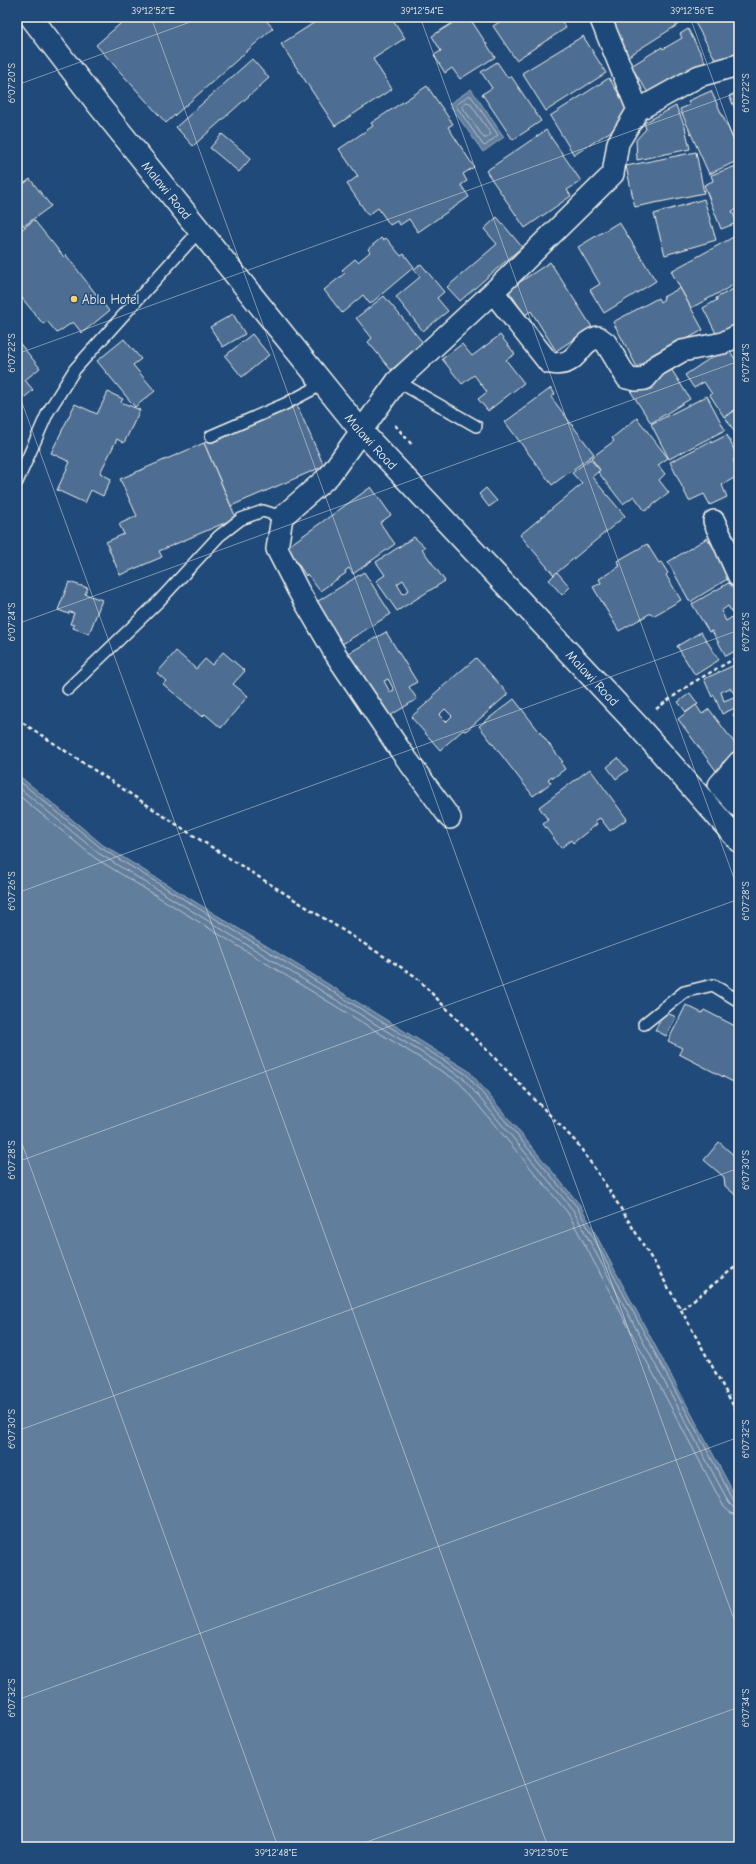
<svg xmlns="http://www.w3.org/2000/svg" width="756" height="1864" font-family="'Comic Neue',sans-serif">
  <rect width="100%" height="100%" fill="#1f4a7a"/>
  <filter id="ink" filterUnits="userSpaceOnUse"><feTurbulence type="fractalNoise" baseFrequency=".025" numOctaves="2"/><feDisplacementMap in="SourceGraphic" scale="8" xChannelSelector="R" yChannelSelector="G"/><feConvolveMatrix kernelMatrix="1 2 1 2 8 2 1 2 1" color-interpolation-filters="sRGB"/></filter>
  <g filter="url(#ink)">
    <g fill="#627e9d" stroke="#9cacbb">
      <polygon points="471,89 504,137 483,152 449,104"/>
      <polygon points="17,774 103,845 469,1071 580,1205 739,1503 739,1847 17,1847"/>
    </g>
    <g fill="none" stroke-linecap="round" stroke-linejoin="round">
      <g stroke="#bac3ca" stroke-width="1">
        <polygon points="468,96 471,96 498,135 485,146 483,145 456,106"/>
        <polygon points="467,102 470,103 491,134 487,138 484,138 463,108 463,105"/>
        <polyline points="17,779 101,848 466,1074 577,1207 734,1501 739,1503"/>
        <polyline points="17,786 98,853 463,1078 573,1210 729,1503 734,1508 739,1509"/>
        <polyline points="17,794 95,858 459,1082 568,1213 724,1507 731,1513 739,1515"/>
      </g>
    </g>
    <g fill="#4d6e92" stroke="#f4f1e8" fill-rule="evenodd">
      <polygon points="128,17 263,17 273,28 166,123 96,45"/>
      <polygon points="323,17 344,17 346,20 352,17 391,17 405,38 373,59 392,89 335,126 281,44"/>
      <polygon points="462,17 469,17 495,57 460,79 452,68 445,73 440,65 434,55 441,51 432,36"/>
      <polygon points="507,17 559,17 566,28 516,60 493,26"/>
      <polygon points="608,17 690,17 627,57"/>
      <polygon points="692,17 739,17 739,55 719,66"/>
      <polygon points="688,29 708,67 653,101 631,66 662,47 663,49 682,38 680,34"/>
      <polygon points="583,36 606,73 546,111 522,73"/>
      <polygon points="252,59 269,78 193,146 176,127"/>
      <polygon points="497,62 508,78 511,76 541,121 513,140 482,94 492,88 481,72"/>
      <polygon points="609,78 633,117 574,155 550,116"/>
      <polygon points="427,86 453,124 448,127 474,167 463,174 467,181 461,185 469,197 418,232 409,219 400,225 397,221 390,225 378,208 368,215 347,184 358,176 339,149 373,126 371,123"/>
      <polygon points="711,91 739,151 739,160 709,174 680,109 690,105 688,101"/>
      <polygon points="739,91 739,117 729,96"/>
      <polygon points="676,106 685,127 690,149 637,160 636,140 646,129 644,123"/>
      <polygon points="546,130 581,181 567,190 571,196 525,228 486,171"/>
      <polygon points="222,134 251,158 239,172 210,148"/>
      <polygon points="696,152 704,193 635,207 626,166"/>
      <polygon points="739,165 739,209 732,211 737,223 721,229 704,185 713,181 711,175"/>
      <polygon points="30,179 51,206 24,226 17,217 17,189"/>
      <polygon points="704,199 716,240 665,255 654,214"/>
      <polygon points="497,217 522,247 460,301 447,287 497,244 484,229"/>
      <polygon points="34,220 64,257 66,255 109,311 82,333 73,322 57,333 47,321 43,324 17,292 17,254 19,253 17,251 17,233"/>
      <polygon points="619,222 656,281 604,313 590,290 600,284 578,247"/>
      <polygon points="739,234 739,282 691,308 671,271"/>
      <polygon points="381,238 383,240 386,238 401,256 404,254 414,267 370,304 363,295 342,313 324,290 345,273 342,270 355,259 358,262 370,252 368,249"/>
      <polygon points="550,262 592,327 556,351 531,311 525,315 508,290"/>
      <polygon points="421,264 444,292 437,298 448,311 423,331 396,297 420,277 414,269"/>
      <polygon points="739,286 739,326 718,337 703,308 717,300 716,298"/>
      <polygon points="680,288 703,330 637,367 613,322 658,298 660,302 664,299 663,297"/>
      <polygon points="384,296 424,344 391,370 368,342 372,338 356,318"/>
      <polygon points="233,314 245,334 223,347 210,327"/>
      <polygon points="252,334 269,355 242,377 225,356"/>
      <polygon points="500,335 515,354 506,360 524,383 488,411 478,399 487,392 474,375 462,384 442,359 462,344 472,356"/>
      <polygon points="124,339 141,359 133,365 155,391 135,407 97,361"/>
      <polygon points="17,340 40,368 25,380 33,390 17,404"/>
      <polygon points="727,347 739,365 739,407 724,417 710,395 712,394 704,382 694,388 685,375"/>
      <polygon points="670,367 690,399 651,423 631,392"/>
      <polygon points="551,388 555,394 551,397 594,454 552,485 505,422"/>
      <polygon points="108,392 123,399 121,402 140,410 124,443 117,439 100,473 111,479 103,496 91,490 85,503 57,490 70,462 51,453 75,404 97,414"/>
      <polygon points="707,396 725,430 669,459 651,424"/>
      <polygon points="296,403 324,466 231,506 204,443"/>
      <polygon points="739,408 739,439 725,417"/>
      <polygon points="637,418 668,458 658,465 665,474 659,480 669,493 645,511 634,496 623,504 598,472 600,470 591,458 614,441 612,438"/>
      <polygon points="727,435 738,458 733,460 739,473 739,475 722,485 727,497 710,505 704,494 689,501 670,462 711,441 711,443"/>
      <polygon points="204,443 236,518 159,551 162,557 120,575 106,542 124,534 119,524 137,516 120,479"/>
      <polygon points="590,459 600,470 592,477 625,516 554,575 520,535 582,484 572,473"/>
      <polygon points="371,487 391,515 380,523 395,544 353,574 349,568 345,571 346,573 320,591 307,574 306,576 287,547"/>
      <polygon points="486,488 497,501 489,507 479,494"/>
      <path d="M 414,537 L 425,547 L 422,549 L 445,581 L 397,611 L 376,581 L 385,575 L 376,562 ZM 403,580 L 409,590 L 403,594 L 397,584 Z"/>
      <polygon points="707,538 720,557 734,575 690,602 668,562"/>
      <polygon points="647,544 659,563 661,562 668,573 666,575 681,600 653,616 651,613 619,631 593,587 601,583 599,579 620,566 617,561"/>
      <polygon points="364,572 391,614 339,646 315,603"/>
      <polygon points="557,572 570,587 562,595 549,580"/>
      <path d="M 732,581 L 739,593 L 739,649 L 726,656 L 712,631 L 709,632 L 692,604 ZM 728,606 L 734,616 L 726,621 L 721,611 Z"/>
      <polygon points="69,582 88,588 85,594 102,600 89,634 73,628 74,625 70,624 74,613 69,612 69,614 58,610"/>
      <path d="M 386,632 L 417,682 L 409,687 L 417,699 L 388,717 L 342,657 ZM 388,679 L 394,690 L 390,692 L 384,681 Z"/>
      <polygon points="701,632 719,660 695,675 677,646"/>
      <polygon points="176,651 196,669 205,659 212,665 223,652 245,671 233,684 248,696 221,728 205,714 202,717 163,684 166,681 157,673"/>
      <path d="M 476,658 L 508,694 L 466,731 L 463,730 L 440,750 L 411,717 L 434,697 L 433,695 ZM 445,709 L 452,716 L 446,722 L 439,715 Z"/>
      <path d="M 739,663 L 739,706 L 722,714 L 714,695 L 712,697 L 704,679 ZM 730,688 L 736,696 L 724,701 L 721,692 Z"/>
      <polygon points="690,693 698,704 686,712 678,702"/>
      <polygon points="514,699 563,762 561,763 565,769 553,778 552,776 548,779 551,783 533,796 479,726"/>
      <polygon points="696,705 702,714 709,709 739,749 739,755 730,757 722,763 725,766 717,772 678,719"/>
      <polygon points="739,711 739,728 733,714"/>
      <polygon points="618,758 628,770 616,779 607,767"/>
      <polygon points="590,769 627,819 610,831 600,818 595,821 597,824 573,843 571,840 561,848 543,824 548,820 539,807"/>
      <polygon points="739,771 739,790 730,777"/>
      <polygon points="686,1005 702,1013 704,1010 739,1028 739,1085 679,1054 682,1048 668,1041"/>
      <polygon points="665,1012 676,1017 666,1036 655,1030"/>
      <polygon points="719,1142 738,1159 739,1158 739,1198 725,1186 724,1177 704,1160"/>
    </g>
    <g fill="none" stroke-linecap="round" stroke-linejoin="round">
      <g stroke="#f4f1e8" stroke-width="14">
        <g id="lane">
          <polyline points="397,381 476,426"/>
          <polyline points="211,436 285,404 323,384"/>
          <polyline points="17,482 48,412 75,369 200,230"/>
          <polyline points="68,689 159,601 219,536 241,519 263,511 282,517"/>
          <polyline points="644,1024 684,992 713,985 739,1001"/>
        </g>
      </g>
      <g stroke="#f4f1e8" stroke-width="24">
        <g id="street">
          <polyline points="638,110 699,76 738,65"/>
          <path d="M 493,292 L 549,363 C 580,368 575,344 598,337 L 606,343 L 627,378 L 636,380 L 645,379 L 656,366 L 682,351 L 723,343 L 739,335"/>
          <polyline points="714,521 739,577"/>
          <polyline points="739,762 719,785 739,807"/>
          <polyline points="450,818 400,750 336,655 298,590 277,549 282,517 329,476 397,381 493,292 613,174 618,143 638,110 600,17"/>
        </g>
      </g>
      <g stroke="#f4f1e8" stroke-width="25">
        <g id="primary">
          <path id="s1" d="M 31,17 L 97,103 L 362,432 L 637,725 L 739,841"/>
        </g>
      </g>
      <g stroke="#f4f1e8" stroke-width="2.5" stroke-dasharray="4 3" stroke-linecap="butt">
        <polyline points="395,425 413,446"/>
        <polyline points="656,709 692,683 739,656"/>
        <path d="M 17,719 L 191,834 L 415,976 L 577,1143 C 638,1229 689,1323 739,1416"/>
        <polyline points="682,1309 739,1264"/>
      </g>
      <use href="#lane" stroke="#1f4a7a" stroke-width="11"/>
      <use href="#street" stroke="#1f4a7a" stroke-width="21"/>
      <use href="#primary" stroke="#1f4a7a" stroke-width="22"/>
    </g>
  </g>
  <path fill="none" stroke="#f4f1e8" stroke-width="1" stroke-opacity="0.45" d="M 151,17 L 739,1633M 420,17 L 739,892M 690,17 L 739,152M 17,85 L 204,17M 17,354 L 739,92M 17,389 L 548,1847M 17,624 L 739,361M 17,893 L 739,630M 17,1130 L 278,1847M 17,1162 L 739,899M 17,1431 L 739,1168M 17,1700 L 739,1437M 353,1847 L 739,1707"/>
  <circle fill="#ffd166" stroke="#1f4a7a" stroke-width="1.5" cx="74" cy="299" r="4"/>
  <g text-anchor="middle" stroke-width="3" stroke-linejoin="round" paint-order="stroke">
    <g font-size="13" fill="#f4f1e8" stroke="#1f4a7a">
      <text dy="5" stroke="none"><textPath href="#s1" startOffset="220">Malawi Road</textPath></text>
      <text dy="5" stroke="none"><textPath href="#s1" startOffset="544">Malawi Road</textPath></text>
      <text dy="5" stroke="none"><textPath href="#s1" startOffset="868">Malawi Road</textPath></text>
    </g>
    <g font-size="13" fill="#f4f1e8" stroke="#1f4a7a" text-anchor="start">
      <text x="82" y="304">Abla Hotel</text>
    </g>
  </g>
  <rect width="756" height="1864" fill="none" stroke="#1f4a7a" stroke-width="44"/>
  <rect x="22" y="22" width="712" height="1820" fill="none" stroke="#f4f1e8" stroke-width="1.5"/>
  <g font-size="10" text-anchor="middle" fill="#f4f1e8">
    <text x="153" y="14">39°12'52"E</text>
    <text x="422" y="14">39°12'54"E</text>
    <text x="692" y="14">39°12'56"E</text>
    <text transform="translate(11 83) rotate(-90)" y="4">6°07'20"S</text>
    <text transform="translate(745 93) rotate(-90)" y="4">6°07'22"S</text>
    <text transform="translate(11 353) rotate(-90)" y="4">6°07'22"S</text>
    <text transform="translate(745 363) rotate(-90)" y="4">6°07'24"S</text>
    <text transform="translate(11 622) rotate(-90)" y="4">6°07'24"S</text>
    <text transform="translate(745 632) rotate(-90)" y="4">6°07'26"S</text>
    <text transform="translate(11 891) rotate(-90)" y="4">6°07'26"S</text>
    <text transform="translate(745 901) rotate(-90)" y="4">6°07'28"S</text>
    <text transform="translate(11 1160) rotate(-90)" y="4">6°07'28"S</text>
    <text transform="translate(745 1170) rotate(-90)" y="4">6°07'30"S</text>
    <text transform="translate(11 1429) rotate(-90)" y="4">6°07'30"S</text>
    <text transform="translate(745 1439) rotate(-90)" y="4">6°07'32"S</text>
    <text transform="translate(11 1698) rotate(-90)" y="4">6°07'32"S</text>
    <text transform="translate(745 1708) rotate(-90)" y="4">6°07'34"S</text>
    <text x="276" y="1856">39°12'48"E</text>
    <text x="546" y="1856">39°12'50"E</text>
  </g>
</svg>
